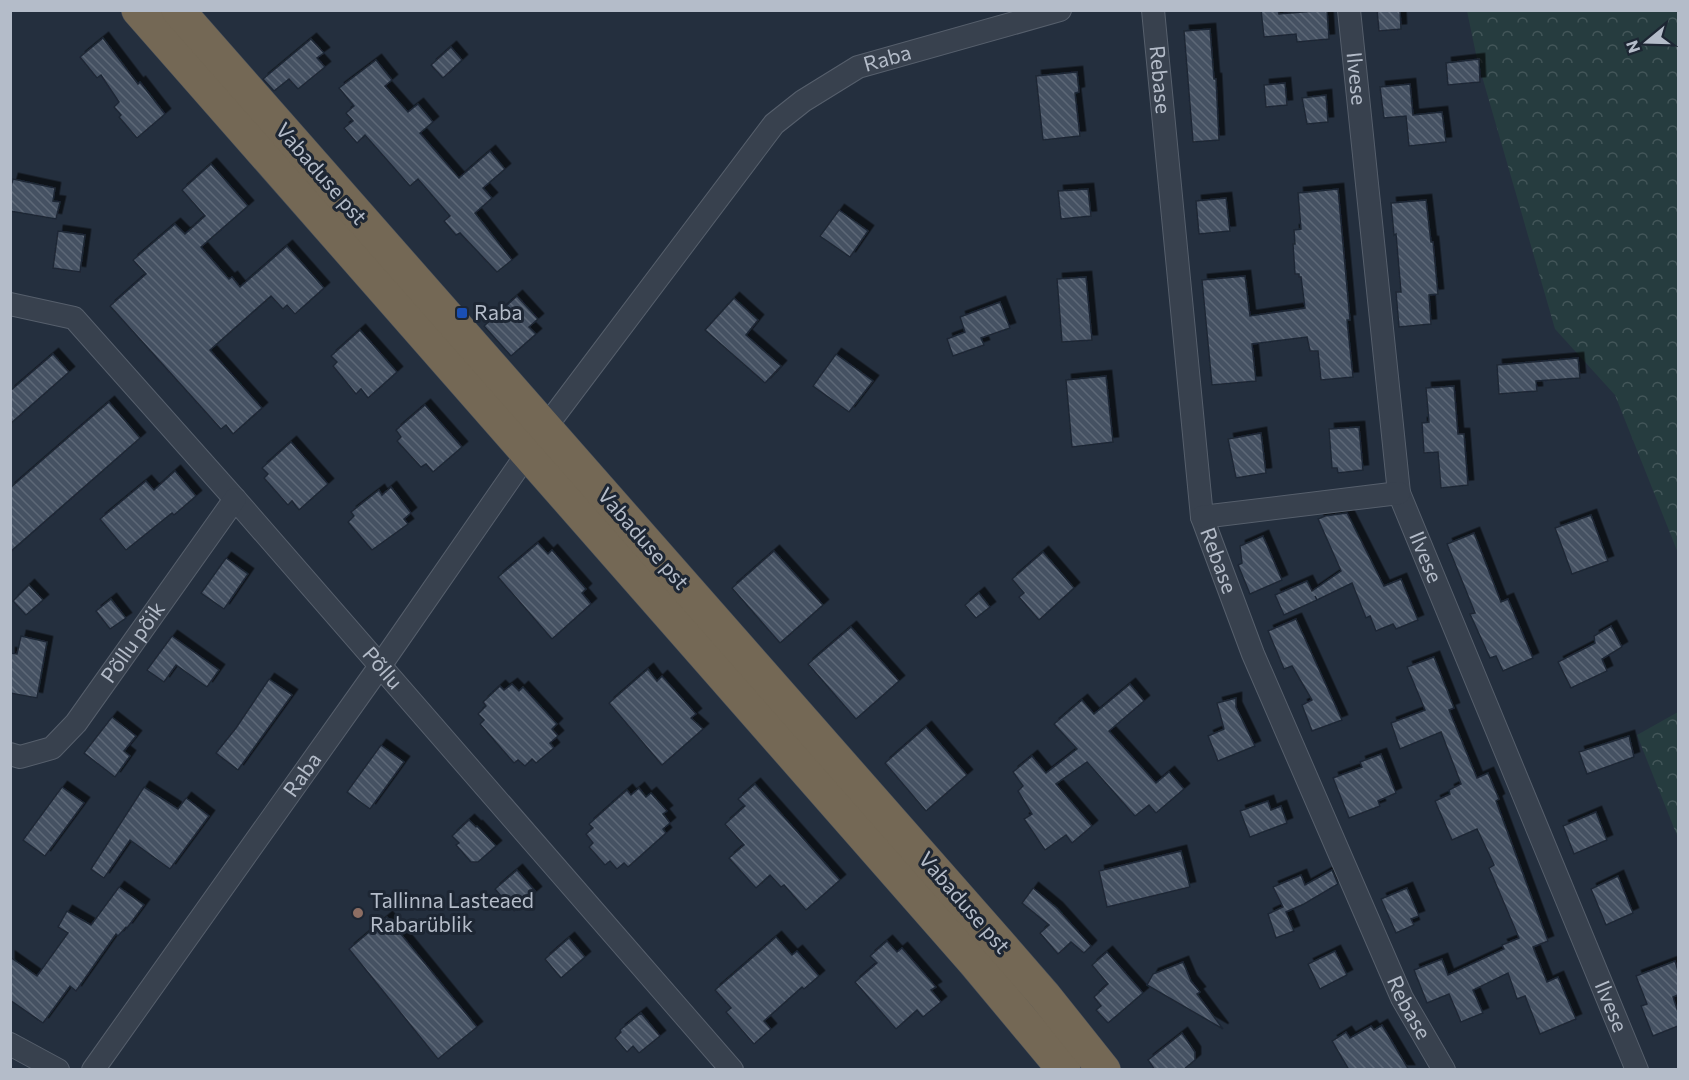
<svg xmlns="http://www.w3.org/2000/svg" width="1689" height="1080" font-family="Commissioner,sans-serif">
  <defs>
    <pattern id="forest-crowns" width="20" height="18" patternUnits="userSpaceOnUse" patternTransform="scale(1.5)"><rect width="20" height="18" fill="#263c3f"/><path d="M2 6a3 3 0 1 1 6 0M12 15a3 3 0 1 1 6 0" fill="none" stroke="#435659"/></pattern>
    <pattern id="building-back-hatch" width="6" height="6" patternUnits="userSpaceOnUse" patternTransform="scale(1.5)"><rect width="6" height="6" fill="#455162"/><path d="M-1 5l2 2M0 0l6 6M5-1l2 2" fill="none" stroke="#5d6877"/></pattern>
    <filter id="shadow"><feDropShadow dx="5.5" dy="-5.5" stdDeviation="0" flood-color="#0009"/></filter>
  </defs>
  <rect width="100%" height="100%" fill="#242f3e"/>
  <g fill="url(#forest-crowns)">
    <polygon points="1467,11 1678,11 1678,553 1615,395 1555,329 1477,59"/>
    <polygon points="1678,712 1678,838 1637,735"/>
  </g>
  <g fill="url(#building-back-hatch)" stroke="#1f2835" stroke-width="1.5" filter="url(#shadow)">
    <polygon points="1261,10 1278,10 1279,14 1327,10 1329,39 1297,42 1296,34 1264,37"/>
    <polygon points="1377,10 1400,10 1401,29 1379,31"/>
    <polygon points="1210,29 1214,79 1216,79 1219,140 1193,142 1184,31"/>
    <polygon points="103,38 138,84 140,82 165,114 137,138 119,117 121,115 114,107 119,102 101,75 97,78 80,57"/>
    <polygon points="311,39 324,53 317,58 325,67 298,89 289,79 274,91 263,79"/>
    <polygon points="451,47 462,60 443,78 431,65"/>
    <polygon points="1479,59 1480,82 1448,85 1446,63"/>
    <polygon points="376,60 392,80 385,86 408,112 418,104 433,122 420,133 459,178 490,151 505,169 483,188 492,198 475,213 512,260 497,272 460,233 456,235 444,221 450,216 418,179 410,186 365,135 357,143 344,128 353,121 346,113 354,106 339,88"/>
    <polygon points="1077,72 1079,92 1075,93 1080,136 1043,140 1036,76"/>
    <polygon points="1285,83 1287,105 1266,107 1264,85"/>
    <polygon points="1410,84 1413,115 1442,112 1446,142 1409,146 1406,116 1384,118 1380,87"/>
    <polygon points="1326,95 1328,122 1307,124 1302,98"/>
    <polygon points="211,164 248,206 201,247 229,279 232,277 240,287 287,246 324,288 295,314 287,305 283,309 271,296 210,350 262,408 233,434 226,425 221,429 110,306 146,274 133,260 175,224 185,234 205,216 182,190"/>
    <polygon points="13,179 55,188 53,201 60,202 56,219 10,211 10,190"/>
    <polygon points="1088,189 1091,216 1061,219 1058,191"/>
    <polygon points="1338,189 1350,320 1347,320 1353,377 1321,380 1318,351 1310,351 1307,337 1252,344 1256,381 1212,385 1202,280 1245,276 1250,316 1305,308 1301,277 1299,277 1299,274 1295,274 1293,244 1295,244 1294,230 1301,229 1298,193"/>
    <polygon points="1226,198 1230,231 1199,234 1196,201"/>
    <polygon points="1426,200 1431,242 1433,242 1438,294 1429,295 1431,324 1399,327 1396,292 1401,292 1396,234 1394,235 1391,203"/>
    <polygon points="839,210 868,231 850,257 820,236"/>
    <polygon points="58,231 85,235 80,272 53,268"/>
    <polygon points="1086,277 1092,340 1062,342 1057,279"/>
    <polygon points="517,296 538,319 529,327 536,334 511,356 484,326"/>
    <polygon points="734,298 758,320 746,335 781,366 765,383 705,330"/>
    <polygon points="1000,302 1010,328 981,338 984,345 953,356 947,339 965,332 960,317"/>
    <polygon points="360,330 397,372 368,398 361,389 356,394 333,366 337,362 331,356"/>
    <polygon points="53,354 69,372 10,424 10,391"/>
    <polygon points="836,354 873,381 849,412 813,386"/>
    <polygon points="1578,358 1580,378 1536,381 1537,391 1499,394 1497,365"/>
    <polygon points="1106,376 1113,442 1072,447 1066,380"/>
    <polygon points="1454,386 1458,434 1464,434 1468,485 1441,488 1438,452 1424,453 1422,423 1429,422 1426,388"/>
    <polygon points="109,402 140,438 10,552 10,488"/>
    <polygon points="425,405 462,447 433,472 426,464 421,467 397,441 401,437 396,430"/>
    <polygon points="1359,427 1363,470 1338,473 1337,468 1332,468 1329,429"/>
    <polygon points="1261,433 1266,473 1236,478 1228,439"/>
    <polygon points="291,442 328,484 299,510 292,501 288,505 264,478 268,474 262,468"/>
    <polygon points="175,471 196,496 174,515 172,513 126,550 100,519 146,481 154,490"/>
    <polygon points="391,487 411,513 404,519 408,524 372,550 348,522 354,516 351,512 379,490 382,495"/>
    <polygon points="1347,513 1384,586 1401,579 1418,620 1396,629 1393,624 1376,631 1370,616 1366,618 1352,583 1317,600 1315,596 1317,600 1284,615 1275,595 1307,581 1312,591 1341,571 1318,519 1325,516"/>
    <polygon points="1591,515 1608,561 1572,574 1555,528"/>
    <polygon points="1474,533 1501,602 1508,599 1533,658 1503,671 1496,656 1490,658 1470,614 1475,613 1447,544"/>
    <polygon points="1263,536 1282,580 1250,594 1238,565 1242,563 1240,546"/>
    <polygon points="538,543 548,554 552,550 586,589 582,593 591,604 552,639 498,577"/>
    <polygon points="774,551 823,605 780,643 732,588"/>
    <polygon points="1043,552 1074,588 1039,620 1019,597 1024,593 1012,579"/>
    <polygon points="226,558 248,574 224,609 201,593"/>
    <polygon points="29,585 43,600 26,615 13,601"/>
    <polygon points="979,593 990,607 976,618 965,605"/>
    <polygon points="111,599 126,618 110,629 96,611"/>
    <polygon points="1296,619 1342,720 1312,731 1302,705 1312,700 1292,666 1284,669 1268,631"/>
    <polygon points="1611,626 1622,647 1602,659 1607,671 1571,688 1558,662 1595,643 1594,636"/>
    <polygon points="851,627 899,681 856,719 808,664"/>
    <polygon points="21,636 47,642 37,698 10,693 10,653 17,654"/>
    <polygon points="172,636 219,670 207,687 176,665 164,682 147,670"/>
    <polygon points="1434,657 1454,708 1449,710 1477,778 1488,773 1499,799 1496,801 1548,941 1533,947 1547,982 1558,977 1576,1019 1540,1034 1525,996 1517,999 1508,973 1473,990 1483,1013 1461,1022 1449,994 1427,1003 1414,970 1442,959 1448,975 1504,949 1502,945 1519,938 1489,868 1494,865 1477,829 1452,840 1435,801 1450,794 1449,790 1461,784 1441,732 1400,749 1391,723 1425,710 1407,667"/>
    <polygon points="648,669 657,681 662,676 696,714 691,718 703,729 662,765 609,703"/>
    <polygon points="269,679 292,695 238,770 216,753 236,728"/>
    <polygon points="512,684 519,691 523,687 557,724 552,729 558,736 550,743 554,748 536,763 532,759 525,766 518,760 514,763 480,724 484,720 478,714 486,706 483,702 500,686 504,690"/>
    <polygon points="1130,684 1144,701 1109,731 1156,783 1169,772 1184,789 1156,813 1149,805 1135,816 1087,762 1056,784 1092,826 1072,843 1066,835 1045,850 1024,819 1032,814 1018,791 1023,786 1013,772 1032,756 1046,773 1077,749 1054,724 1082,700 1094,714"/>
    <polygon points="1236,698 1236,707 1255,746 1218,761 1208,736 1224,729 1217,703"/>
    <polygon points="112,717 136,736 124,751 130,756 115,777 84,753"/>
    <polygon points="926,727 967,775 926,811 885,763"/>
    <polygon points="1629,736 1634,757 1587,774 1579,752"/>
    <polygon points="381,745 404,762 370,809 347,792"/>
    <polygon points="1381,754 1396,793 1378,801 1380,806 1349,818 1333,778 1362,767 1360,762"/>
    <polygon points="755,784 840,880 806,910 784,885 781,887 770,875 756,888 729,858 744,845 725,824 745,806 738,799"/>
    <polygon points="62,787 84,803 45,856 23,840"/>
    <polygon points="144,787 178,809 186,798 209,816 170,869 130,840 104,878 91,869"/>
    <polygon points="639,788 646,797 651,793 667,811 663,814 670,823 663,829 666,833 628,867 624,863 617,869 610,861 605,865 589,847 593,843 586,834 593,828 589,824 627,790 631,795"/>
    <polygon points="1268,801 1271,810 1281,806 1287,823 1250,837 1240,811"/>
    <polygon points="1596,812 1607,840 1574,854 1563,826"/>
    <polygon points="469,820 476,827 477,826 496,846 478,862 471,862 456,845 459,843 452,836"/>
    <polygon points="1181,851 1190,887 1107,907 1099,871"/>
    <polygon points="517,870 536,892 514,911 495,889"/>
    <polygon points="1332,870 1338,884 1304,904 1286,912 1294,931 1276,938 1268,914 1283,907 1273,887 1301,875 1305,885"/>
    <polygon points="1618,876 1633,913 1606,925 1591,889"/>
    <polygon points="119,887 144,905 127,928 126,927 118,936 116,934 76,991 70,986 43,1023 10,1000 10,957 37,976 68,933 58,927 67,911 91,925"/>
    <polygon points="1033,888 1057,908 1091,946 1084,953 1071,942 1058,954 1040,933 1049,925 1022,903"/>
    <polygon points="1407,888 1419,916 1411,919 1414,925 1396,933 1381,899"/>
    <polygon points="387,917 477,1027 438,1059 349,949"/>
    <polygon points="776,937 792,955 797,951 819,976 804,989 802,987 764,1021 771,1029 754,1044 726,1012 731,1008 715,990"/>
    <polygon points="569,938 585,957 561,978 545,959"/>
    <polygon points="887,941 897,952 902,948 936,987 931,990 941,1002 923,1017 917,1010 896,1029 855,982 877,963 870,956"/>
    <polygon points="1335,951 1347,975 1320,989 1308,964"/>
    <polygon points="1107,952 1143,993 1108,1023 1096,1010 1101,1006 1094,997 1108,984 1092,965"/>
    <polygon points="1675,961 1678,971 1678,995 1673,997 1678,1012 1678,1026 1653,1036 1641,1006 1647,1004 1636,976"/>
    <polygon points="1183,962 1191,981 1200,992 1197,994 1223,1029 1147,985 1153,974"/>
    <polygon points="641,1013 660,1036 639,1053 633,1046 627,1052 615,1038 621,1032 620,1030"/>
    <polygon points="1382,1025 1409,1070 1349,1070 1332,1041 1346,1032 1350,1038 1371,1026 1374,1030"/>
    <polygon points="1182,1033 1195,1052 1195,1060 1183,1070 1155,1070 1148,1060"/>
  </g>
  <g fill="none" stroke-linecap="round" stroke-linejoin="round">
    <g stroke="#565f6c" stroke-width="24">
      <g id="minor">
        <path id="s1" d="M 1153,10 L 1202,517 L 1253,654 L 1402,998 L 1444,1070"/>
        <path id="s2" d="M 1349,10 L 1399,493 L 1637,1070"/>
        <path id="s3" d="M 10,304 L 74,318 L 235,499 L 732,1070"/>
        <polyline points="1202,517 1399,493"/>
        <path id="s4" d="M 10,754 L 20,757 L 52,748 L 76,723 L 235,499"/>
        <polyline points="10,1044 58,1070"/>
        <path id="s5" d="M 93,1070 L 380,666 L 545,428 L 774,124 L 803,101 L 858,67 L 1060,10"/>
      </g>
    </g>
    <g stroke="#434c59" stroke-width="34">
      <g id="highway">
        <polyline points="138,10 973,961 1064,1070"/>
        <polyline points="178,10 998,942 1045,996 1104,1070"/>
      </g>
    </g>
    <use href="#minor" stroke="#38414e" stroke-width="22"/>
    <use href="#highway" stroke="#746855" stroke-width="33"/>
  </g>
  <rect fill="#1a4fb4" stroke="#1d2633" stroke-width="2" x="456" y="307" width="12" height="12" rx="3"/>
  <circle fill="#8d6e63" stroke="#1d2633" stroke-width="2" cx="358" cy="913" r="6"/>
  <g text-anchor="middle" stroke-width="6" stroke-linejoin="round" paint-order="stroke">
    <g font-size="21" fill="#b4bcc9" stroke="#1d2633">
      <text dy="7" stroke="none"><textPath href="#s5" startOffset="1298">Raba</textPath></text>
      <text dy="7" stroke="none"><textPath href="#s2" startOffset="69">Ilvese</textPath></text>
      <text dy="7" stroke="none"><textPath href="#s1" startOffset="70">Rebase</textPath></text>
      <text transform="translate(321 174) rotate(49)" y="7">Vabaduse pst</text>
      <text transform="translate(643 539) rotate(49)" y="7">Vabaduse pst</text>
      <text dy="7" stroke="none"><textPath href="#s2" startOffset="555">Ilvese</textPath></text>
      <text dy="7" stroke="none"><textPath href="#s1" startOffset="556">Rebase</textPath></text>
      <text dy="7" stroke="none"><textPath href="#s4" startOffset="177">Põllu põik</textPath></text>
      <text dy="7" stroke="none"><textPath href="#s3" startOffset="532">Põllu</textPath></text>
      <text dy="7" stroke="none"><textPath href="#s5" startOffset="362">Raba</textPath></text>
      <text transform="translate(964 903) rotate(49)" y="7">Vabaduse pst</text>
      <text dy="7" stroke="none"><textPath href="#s2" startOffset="1041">Ilvese</textPath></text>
      <text dy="7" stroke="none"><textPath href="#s1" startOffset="1042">Rebase</textPath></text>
    </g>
    <g font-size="21" fill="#b4bcc9" stroke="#1d2633" text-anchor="start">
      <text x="474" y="320">Raba</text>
      <text x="370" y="908">Tallinna Lasteaed<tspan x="370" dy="24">Rabarüblik</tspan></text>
    </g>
  </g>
  <rect width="1689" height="1080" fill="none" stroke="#b4bcc9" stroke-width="24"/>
  <g transform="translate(1647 42) rotate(251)" stroke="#1d2633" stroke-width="4.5" paint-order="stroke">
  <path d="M0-4.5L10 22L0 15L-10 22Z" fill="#b4bcc9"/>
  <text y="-9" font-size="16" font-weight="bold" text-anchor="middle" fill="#b4bcc9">N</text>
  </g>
</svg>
